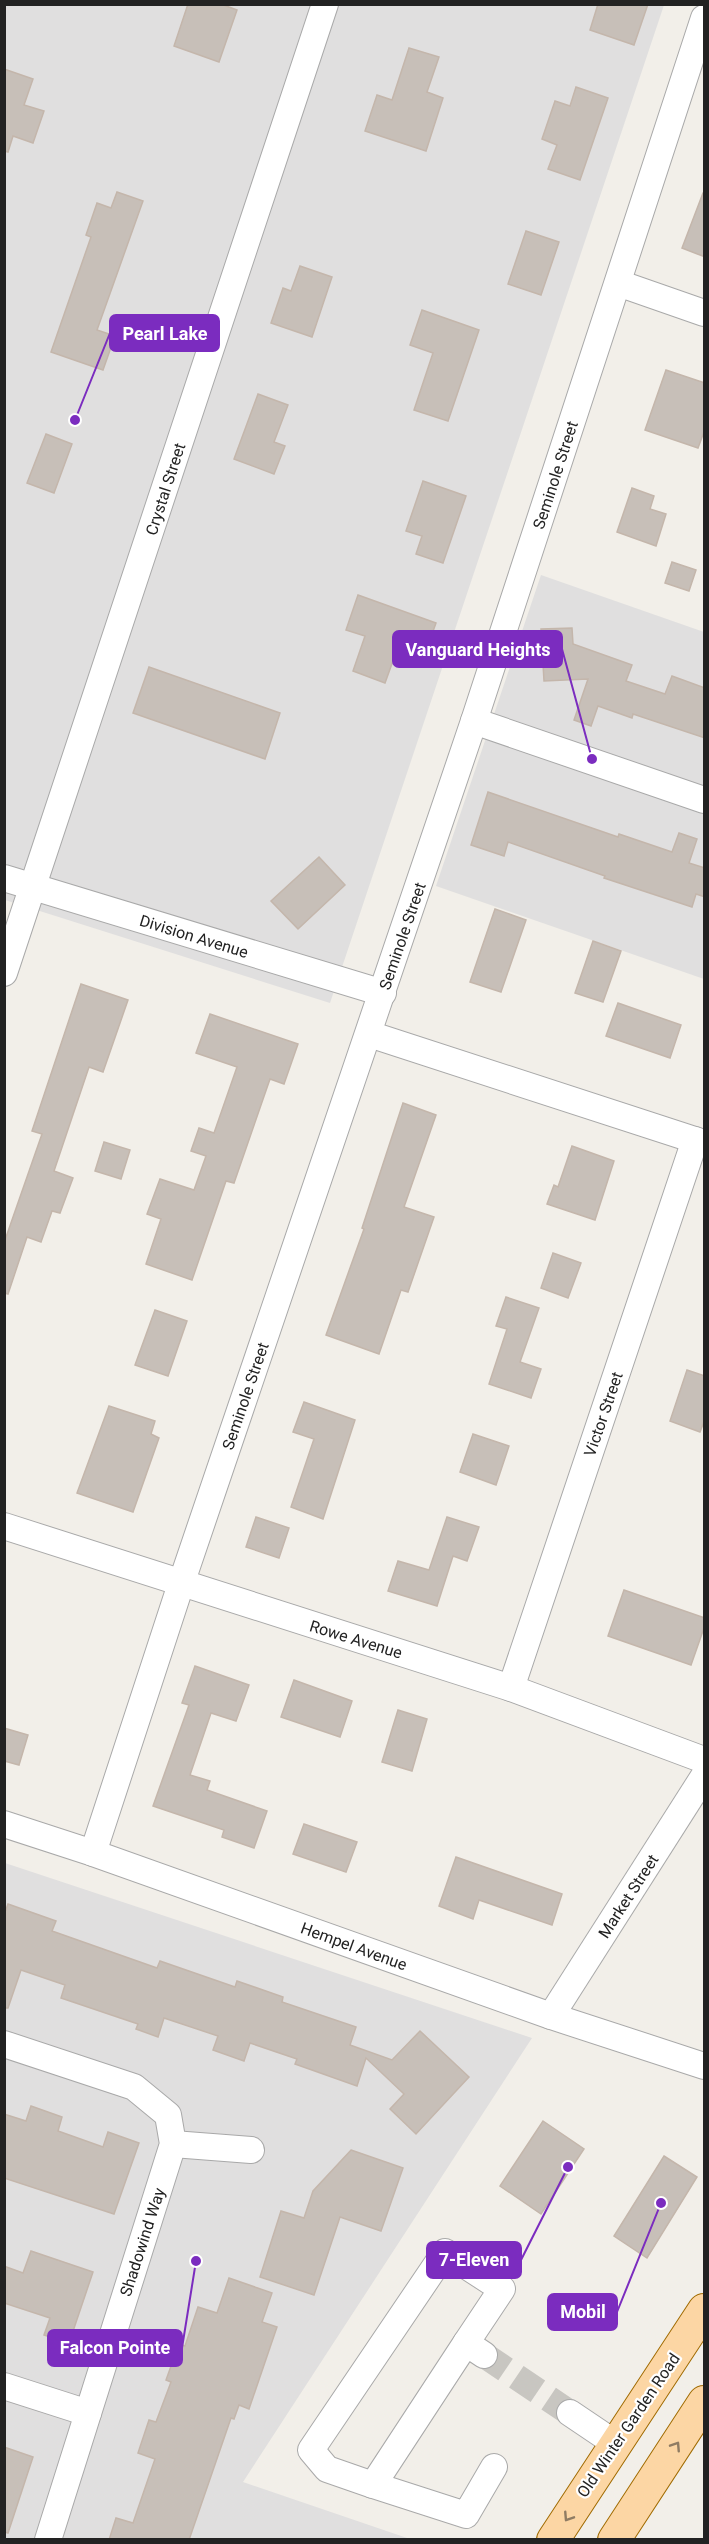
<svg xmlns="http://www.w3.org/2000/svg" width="709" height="2544" font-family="Roboto,sans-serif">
  <rect width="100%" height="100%" fill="#f2efe9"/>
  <g fill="#e0dfdf">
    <polygon points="4,5 664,5 330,1003 5,900"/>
    <polygon points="541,575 704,632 704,979 436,886"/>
    <polygon points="5,1863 532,2038 243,2482 410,2539 5,2540"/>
  </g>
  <g fill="#c7bfb8" stroke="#c4b6ab" stroke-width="1.5">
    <polygon points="188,4 221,4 237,10 219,62 174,46"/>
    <polygon points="598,4 648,4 634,45 590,30"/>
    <polygon points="409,48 439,57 427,92 443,98 426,151 365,131 377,95 392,100"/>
    <polygon points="4,69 33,79 24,105 44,111 33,143 13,136 8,152 4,151"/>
    <polygon points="576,87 608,98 580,180 548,169 557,145 542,139 555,101 570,106"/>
    <polygon points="117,192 143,201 97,330 115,336 103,370 51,352 91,237 86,235 97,203 111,208"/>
    <polygon points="703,193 705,193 705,257 682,248"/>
    <polygon points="526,231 559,242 541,295 508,284"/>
    <polygon points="300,266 332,277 312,337 271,323 283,288 291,291"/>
    <polygon points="422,310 479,330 448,421 414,410 433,353 410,345"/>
    <polygon points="666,370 705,383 705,429 698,448 645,430"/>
    <polygon points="258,394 288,405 274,442 285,446 274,474 234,459"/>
    <polygon points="46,434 72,444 54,493 27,483"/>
    <polygon points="423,481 466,496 443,563 416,554 422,536 406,531"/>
    <polygon points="632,488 654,496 650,509 666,514 656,546 617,532"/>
    <polygon points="672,562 696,570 689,591 665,583"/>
    <polygon points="358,595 436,623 424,656 398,647 385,683 353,671 365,636 346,630"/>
    <polygon points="572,628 573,644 632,665 626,681 665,694 672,676 705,688 705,738 633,714 632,718 598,706 591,726 574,720 588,679 544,681 541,629"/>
    <polygon points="149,667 280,713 265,759 133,713"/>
    <polygon points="488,792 618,837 619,834 672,852 679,833 697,839 689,863 705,868 705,897 696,894 692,907 604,878 605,876 508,842 504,856 471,845"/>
    <polygon points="319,857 345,885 298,929 271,901"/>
    <polygon points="495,909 526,920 501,992 470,982"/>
    <polygon points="593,941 621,951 603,1002 575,993"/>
    <polygon points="81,984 128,1000 103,1072 89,1067 54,1171 73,1178 60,1213 52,1211 41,1242 27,1237 8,1294 4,1293 4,1243 42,1134 32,1131"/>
    <polygon points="618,1003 681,1025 670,1058 606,1036"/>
    <polygon points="210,1014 298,1044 284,1084 270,1079 234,1183 226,1181 192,1280 146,1264 161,1219 147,1214 160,1179 194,1190 206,1156 191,1151 199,1128 214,1133 237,1067 196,1053"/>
    <polygon points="403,1103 436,1115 404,1207 434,1217 408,1292 401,1290 379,1354 326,1335 364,1229 362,1228"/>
    <polygon points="104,1142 130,1150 121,1179 95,1171"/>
    <polygon points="572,1146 614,1161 595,1220 547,1204 554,1185 558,1187"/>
    <polygon points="553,1253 581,1263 568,1298 541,1288"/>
    <polygon points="506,1297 539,1308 520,1362 541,1369 531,1398 489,1384 507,1329 496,1326"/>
    <polygon points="155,1310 187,1321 168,1376 135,1365"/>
    <polygon points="687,1370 705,1376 705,1419 700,1432 670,1421"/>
    <polygon points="304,1402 355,1420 323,1519 291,1507 314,1439 293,1432"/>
    <polygon points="109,1406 155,1421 151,1434 159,1438 133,1512 77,1493"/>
    <polygon points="473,1434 509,1446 496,1485 460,1472"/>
    <polygon points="256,1517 289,1528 279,1558 246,1547"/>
    <polygon points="447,1517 479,1527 467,1561 453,1556 437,1606 388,1591 398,1561 429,1570"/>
    <polygon points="624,1590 705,1618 705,1625 691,1665 608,1636"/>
    <polygon points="195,1666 249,1685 236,1721 211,1713 190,1775 210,1781 207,1790 267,1811 254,1848 222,1837 224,1830 153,1806 189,1705 182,1703"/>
    <polygon points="294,1680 352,1701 340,1737 281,1717"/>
    <polygon points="398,1710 427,1719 412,1771 382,1762"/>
    <polygon points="4,1728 28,1735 19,1765 4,1761"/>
    <polygon points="304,1824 357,1842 346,1872 293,1854"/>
    <polygon points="456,1857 562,1894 552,1925 479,1900 473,1919 439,1906"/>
    <polygon points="8,1904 56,1921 52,1931 157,1968 160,1961 235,1987 237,1981 283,1997 282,2002 356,2027 350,2045 392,2060 420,2031 469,2077 416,2134 390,2109 404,2094 366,2058 357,2086 295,2064 297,2059 250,2043 244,2061 213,2050 218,2036 164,2018 158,2037 136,2029 138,2024 61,1998 65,1985 21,1970 8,2008 4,2008 4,1915"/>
    <polygon points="31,2106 62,2117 58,2131 103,2147 108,2132 139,2143 114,2214 4,2178 4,2114 26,2121"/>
    <polygon points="543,2121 584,2149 541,2214 500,2186"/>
    <polygon points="351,2150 403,2168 381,2231 340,2217 314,2295 260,2277 281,2211 304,2218 313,2191"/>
    <polygon points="664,2156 697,2177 647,2258 614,2236"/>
    <polygon points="31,2251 93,2272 69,2343 44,2335 50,2318 4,2303 4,2266 23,2273"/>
    <polygon points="229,2278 272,2293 262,2322 277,2327 249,2409 239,2405 234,2419 231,2418 189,2540 109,2540 116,2518 133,2523 155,2459 138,2453 149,2420 156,2422 171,2382 166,2380 179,2344 185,2346 198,2307 217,2313"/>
    <polygon points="4,2447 33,2457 8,2533 4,2532"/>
  </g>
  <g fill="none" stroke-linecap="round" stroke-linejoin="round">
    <polyline stroke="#c8c6c1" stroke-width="26" stroke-dasharray="26 13" stroke-linecap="butt" points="484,2355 570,2413"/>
    <g stroke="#a9a9a9" stroke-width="28">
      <g id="minor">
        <polyline points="618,283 704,313"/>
        <polyline points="474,721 704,800"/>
        <polyline points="4,878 383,993"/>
        <polyline points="4,973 325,4"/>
        <polyline points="369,1034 704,1143"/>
        <polyline points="4,1526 511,1688 704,1760"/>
        <polyline points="511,1688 695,1140"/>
        <polyline points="4,1824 93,1853 551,2016 704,2066"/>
        <polyline points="93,1853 181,1584 474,721 704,18"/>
        <polyline points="551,2016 704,1776"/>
        <polyline points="4,2044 134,2087 168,2115 173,2144 48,2540"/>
        <polyline points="173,2144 251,2150"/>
        <polyline points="484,2355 466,2343 373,2485 466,2515 494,2467"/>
        <polyline points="4,2386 88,2413"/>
        <polyline points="570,2413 616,2444"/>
        <polyline points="373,2485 327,2469 311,2450 445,2252 502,2289 466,2343"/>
      </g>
    </g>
    <g stroke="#a06b00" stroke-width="34">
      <g id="major">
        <polyline points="553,2540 704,2310"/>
        <polyline points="614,2540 704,2402"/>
      </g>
    </g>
    <use href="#minor" stroke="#fff" stroke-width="26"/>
    <use href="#major" stroke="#fcd6a4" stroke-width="32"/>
  </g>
  <defs><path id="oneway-chevron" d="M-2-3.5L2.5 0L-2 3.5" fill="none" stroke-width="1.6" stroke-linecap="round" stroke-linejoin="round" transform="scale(1.5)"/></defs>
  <g stroke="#8f7c63">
    <use href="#oneway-chevron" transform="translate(676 2446) rotate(-57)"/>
    <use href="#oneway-chevron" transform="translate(568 2517) rotate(123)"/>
  </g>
  <g text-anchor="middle" stroke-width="4.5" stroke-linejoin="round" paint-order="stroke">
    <g font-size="16" fill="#222" stroke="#fff">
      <text transform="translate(555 475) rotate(-72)" y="6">Seminole Street</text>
      <text transform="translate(165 489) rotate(-72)" y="6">Crystal Street</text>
      <text transform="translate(194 936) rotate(17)" y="6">Division Avenue</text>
      <text transform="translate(402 936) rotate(-71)" y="6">Seminole Street</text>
      <text transform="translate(245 1396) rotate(-71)" y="6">Seminole Street</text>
      <text transform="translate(603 1414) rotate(-71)" y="6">Victor Street</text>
      <text transform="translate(356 1639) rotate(17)" y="6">Rowe Avenue</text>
      <text transform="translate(628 1896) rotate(-57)" y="6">Market Street</text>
      <text transform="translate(354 1946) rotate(20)" y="6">Hempel Avenue</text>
      <text transform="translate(142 2242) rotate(-72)" y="6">Shadowind Way</text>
      <text transform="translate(628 2425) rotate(-56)" y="6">Old Winter Garden Road</text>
    </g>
  </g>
  <path fill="none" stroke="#7b2cbf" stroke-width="2" d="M75 420L110 333M592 759L562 649M568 2167L521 2260M661 2203L617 2312M196 2261L182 2348"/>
  <g fill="#7b2cbf" stroke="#fff" stroke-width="2">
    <circle cx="75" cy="420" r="6"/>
    <circle cx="592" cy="759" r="6"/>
    <circle cx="568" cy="2167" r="6"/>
    <circle cx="661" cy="2203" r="6"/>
    <circle cx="196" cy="2261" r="6"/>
  </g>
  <g fill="#7b2cbf" stroke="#7b2cbf" stroke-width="2">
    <rect x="110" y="315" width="109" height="36" rx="6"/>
    <rect x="393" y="631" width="169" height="36" rx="6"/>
    <rect x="427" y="2242" width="94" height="36" rx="6"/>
    <rect x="548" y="2294" width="69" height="36" rx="6"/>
    <rect x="48" y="2330" width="134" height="36" rx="6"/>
  </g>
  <g font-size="18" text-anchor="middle" font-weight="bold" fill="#fff">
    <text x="165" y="340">Pearl Lake</text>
    <text x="478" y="656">Vanguard Heights</text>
    <text x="474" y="2266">7-Eleven</text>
    <text x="583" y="2318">Mobil</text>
    <text x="115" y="2354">Falcon Pointe</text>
  </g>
  <rect width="709" height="2544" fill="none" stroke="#222222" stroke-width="12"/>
</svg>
